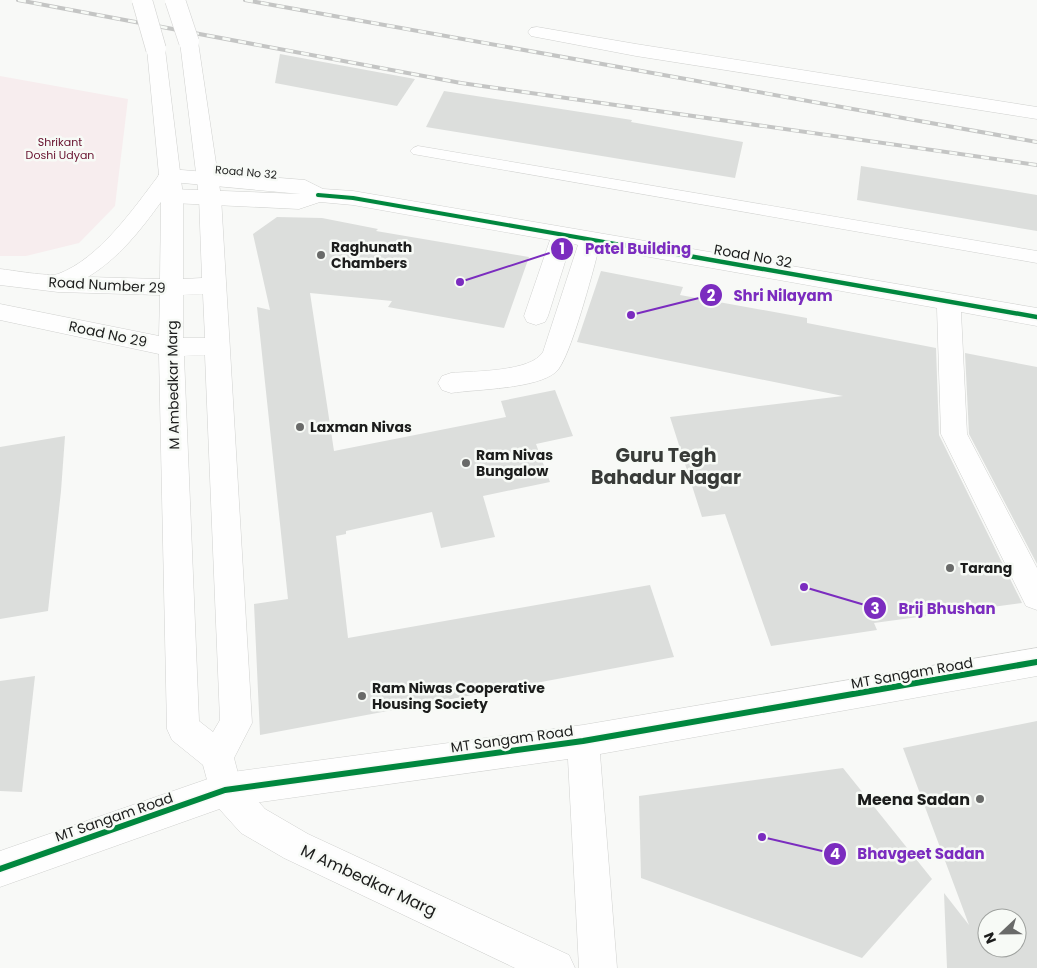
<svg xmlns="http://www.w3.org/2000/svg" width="1037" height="968" font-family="Poppins,sans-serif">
  <rect width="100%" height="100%" fill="#f8f9f7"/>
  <polygon fill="#f7edee" points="0,76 128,99 115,206 79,243 26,256 0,256"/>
  <g fill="#dcdedc" fill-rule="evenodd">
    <polygon points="280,54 415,79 397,106 275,83"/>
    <polygon points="444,91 632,120 631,122 743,142 735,178 426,127"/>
    <polygon points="861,166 1037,195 1037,231 857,200"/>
    <polygon points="277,217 322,218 378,229 376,231 529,257 504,328 388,307 392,301 310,293 334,451 506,417 501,401 555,390 573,436 536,444 550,482 483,496 495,537 441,548 432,512 346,531 346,534 336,536 348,638 650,585 674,657 260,735 254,604 288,599 257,307 270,310 253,234"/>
    <polygon points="601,271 683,287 680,295 807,318 807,323 936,348 939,435 1022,603 874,623 877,630 771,646 725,514 702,517 670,417 843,396 577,342"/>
    <polygon points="965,353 1037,367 1037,564 969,434"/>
    <polygon points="65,436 61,491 48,611 0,619 0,447"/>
    <polygon points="35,676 22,792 0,791 0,681"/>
    <path d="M 1037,721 L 1037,968 L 947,968 L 944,893 L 969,925 L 903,748 ZM 987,918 L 1017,918 L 1017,948 L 987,948 Z"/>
    <polygon points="843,768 932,879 862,958 641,878 639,796"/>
  </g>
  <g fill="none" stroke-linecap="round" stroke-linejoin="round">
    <g stroke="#d0d1cf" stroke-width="1">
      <polygon id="lane" points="418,146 1037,251 1037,263 413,154 410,151 413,148"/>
    </g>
    <g stroke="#d0d1cf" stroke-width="1">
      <g id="street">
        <polygon points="537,27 636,44 1037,107 1037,119 636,56 531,36 528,32 531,28"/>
        <path d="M 169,169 L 305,180 L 323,189 L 353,191 L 1037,308 L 1037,326 L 961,312 L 967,434 L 1037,568 L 1037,610 L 1026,606 L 941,434 L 937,308 L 599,248 C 593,271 570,360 556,372 C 536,389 478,389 451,393 L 442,390 L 438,383 L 442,376 L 451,373 C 474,371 531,372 543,352 L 578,245 L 571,243 L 548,316 L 545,322 L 536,325 L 527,322 L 524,316 L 550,240 L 353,205 L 320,202 L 299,209 L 172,203 L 164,201 L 161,196 L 164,191 L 172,189 L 301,194 L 161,181 L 158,176 L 161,171 Z"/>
        <polygon points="1037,648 1037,676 600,754 617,968 579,968 568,759 225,807 0,887 0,851 225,773 583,725"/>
      </g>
    </g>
    <g stroke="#d0d1cf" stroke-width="1">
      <path id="secondary" d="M 189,36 L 196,38 L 198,42 L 221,197 L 252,723 L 234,758 L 240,781 L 265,809 L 308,834 L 569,955 L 575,968 L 515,968 L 284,858 L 241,833 L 213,802 L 203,765 L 172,740 L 167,729 L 159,354 L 0,320 L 0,304 L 159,336 L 160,295 L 58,292 L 0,285 L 0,269 C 11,270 49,277 58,274 C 99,259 134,208 159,175 L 147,49 L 149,45 L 156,43 L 163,45 L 165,49 L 183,196 L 183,279 L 202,278 L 199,197 L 180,42 L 182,38 ZM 161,202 L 160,279 L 88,277 C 119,258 140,231 161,202 ZM 203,294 L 205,338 L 183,338 L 183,295 ZM 205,355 L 220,720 L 213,732 L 199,721 L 184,356 Z"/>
    </g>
    <use href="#lane" fill="#fefefe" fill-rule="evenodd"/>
    <use href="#street" fill="#fefefe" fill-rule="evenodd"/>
    <use href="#secondary" fill="#fefefe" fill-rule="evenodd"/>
    <g stroke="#c4c5c4" stroke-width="4">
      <g id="rail">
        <polyline points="18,0 461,83 1037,165"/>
        <polyline points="245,0 1037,142"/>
      </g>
    </g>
    <use href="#rail" stroke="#f7faf6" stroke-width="2.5" stroke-dasharray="8" stroke-linecap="butt"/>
    <g stroke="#d0d1cf" stroke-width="21" stroke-linecap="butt">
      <g id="secondary-bridge">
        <polyline points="142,0 156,49"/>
        <polyline points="175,0 189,42"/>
      </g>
    </g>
    <use href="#secondary-bridge" stroke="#fefefe" stroke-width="20"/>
    <g stroke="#f7faf6" stroke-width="6">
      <polyline id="cycleway-far2" points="318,195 353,198 633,247"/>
    </g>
    <g stroke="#f7faf6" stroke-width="8">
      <polyline id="cycleway-far1" points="626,245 1037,317"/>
    </g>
    <g stroke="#f7faf6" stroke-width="9">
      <polyline id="cycleway" points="0,869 225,790 583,741 1037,662"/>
    </g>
    <use href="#cycleway-far2" stroke="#00873e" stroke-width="4"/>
    <use href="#cycleway-far1" stroke="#00873e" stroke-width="4.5"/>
    <use href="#cycleway" stroke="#00873e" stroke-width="6"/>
  </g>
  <g fill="#696a69" stroke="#f7faf6" stroke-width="2">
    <circle cx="321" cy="255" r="5"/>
    <circle cx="300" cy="427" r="5"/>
    <circle cx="466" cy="463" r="5"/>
    <circle cx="950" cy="568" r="5"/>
    <circle cx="362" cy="696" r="5"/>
    <circle cx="980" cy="799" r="5"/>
  </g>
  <g text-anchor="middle" stroke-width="5" stroke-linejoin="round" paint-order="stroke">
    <g font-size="11" fill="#650e2b" stroke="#f7faf6">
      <text x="60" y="146">Shrikant<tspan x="60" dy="13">Doshi Udyan</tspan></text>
    </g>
    <g font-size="11" fill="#1c1d1c" stroke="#f7faf6">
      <text transform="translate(246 172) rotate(5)" y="4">Road No 32</text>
    </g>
    <g font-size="14" font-weight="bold" fill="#1c1d1c" stroke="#f7faf6" text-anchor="start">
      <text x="331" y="252">Raghunath<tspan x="331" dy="16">Chambers</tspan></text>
      <text x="310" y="432">Laxman Nivas</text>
      <text x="476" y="460">Ram Nivas<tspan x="476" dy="16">Bungalow</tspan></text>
      <text x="960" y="573">Tarang</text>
      <text x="372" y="693">Ram Niwas Cooperative<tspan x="372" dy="16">Housing Society</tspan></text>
    </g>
    <g font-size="14" fill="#1c1d1c" stroke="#f7faf6">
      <text transform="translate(753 256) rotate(10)" y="5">Road No 32</text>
      <text transform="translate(107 285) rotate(3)" y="5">Road Number 29</text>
      <text transform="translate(108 334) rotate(12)" y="5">Road No 29</text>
      <text transform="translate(173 385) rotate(-91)" y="5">M Ambedkar Marg</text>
      <text transform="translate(912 673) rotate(-10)" y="5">MT Sangam Road</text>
      <text transform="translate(512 739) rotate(-8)" y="5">MT Sangam Road</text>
      <text transform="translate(114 817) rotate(-19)" y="5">MT Sangam Road</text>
    </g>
    <g font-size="16" font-weight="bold" fill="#1c1d1c" stroke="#f7faf6" text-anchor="end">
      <text x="970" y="805">Meena Sadan</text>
    </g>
    <g font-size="16" fill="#1c1d1c" stroke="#f7faf6">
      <text transform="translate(369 880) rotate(25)" y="6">M Ambedkar Marg</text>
    </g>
    <g font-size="19" font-weight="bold" fill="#383b38" stroke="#f7faf6">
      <text x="666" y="462">Guru Tegh<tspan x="666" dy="22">Bahadur Nagar</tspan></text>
    </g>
  </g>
  <path fill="none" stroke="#7b2cbf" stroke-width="2" d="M460 282L562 249M631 315L711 295M804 587L875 608M762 837L835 854"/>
  <g fill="#7b2cbf" stroke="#f7faf6" stroke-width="2">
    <circle cx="460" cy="282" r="5"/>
    <circle cx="631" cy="315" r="5"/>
    <circle cx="804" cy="587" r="5"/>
    <circle cx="762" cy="837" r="5"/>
    <circle cx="562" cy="249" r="12"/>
    <circle cx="711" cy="295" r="12"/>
    <circle cx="875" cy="608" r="12"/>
    <circle cx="835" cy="854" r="12"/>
  </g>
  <g font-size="15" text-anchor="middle" font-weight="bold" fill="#fff">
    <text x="562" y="254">1</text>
    <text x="711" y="301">2</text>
    <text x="875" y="614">3</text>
    <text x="835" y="859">4</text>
  </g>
  <g font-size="15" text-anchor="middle" font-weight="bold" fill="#7b2cbf" stroke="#f7faf6" stroke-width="5" stroke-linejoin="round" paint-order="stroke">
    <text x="638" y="254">Patel Building</text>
    <text x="783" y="301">Shri Nilayam</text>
    <text x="947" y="614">Brij Bhushan</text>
    <text x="921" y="859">Bhavgeet Sadan</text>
  </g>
  <g transform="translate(1002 933) rotate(248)"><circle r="24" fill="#f7faf6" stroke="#9fa29f"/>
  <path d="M0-4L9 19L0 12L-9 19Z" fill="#696a69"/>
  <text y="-8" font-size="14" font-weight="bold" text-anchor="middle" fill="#1c1d1c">N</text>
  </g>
</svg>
